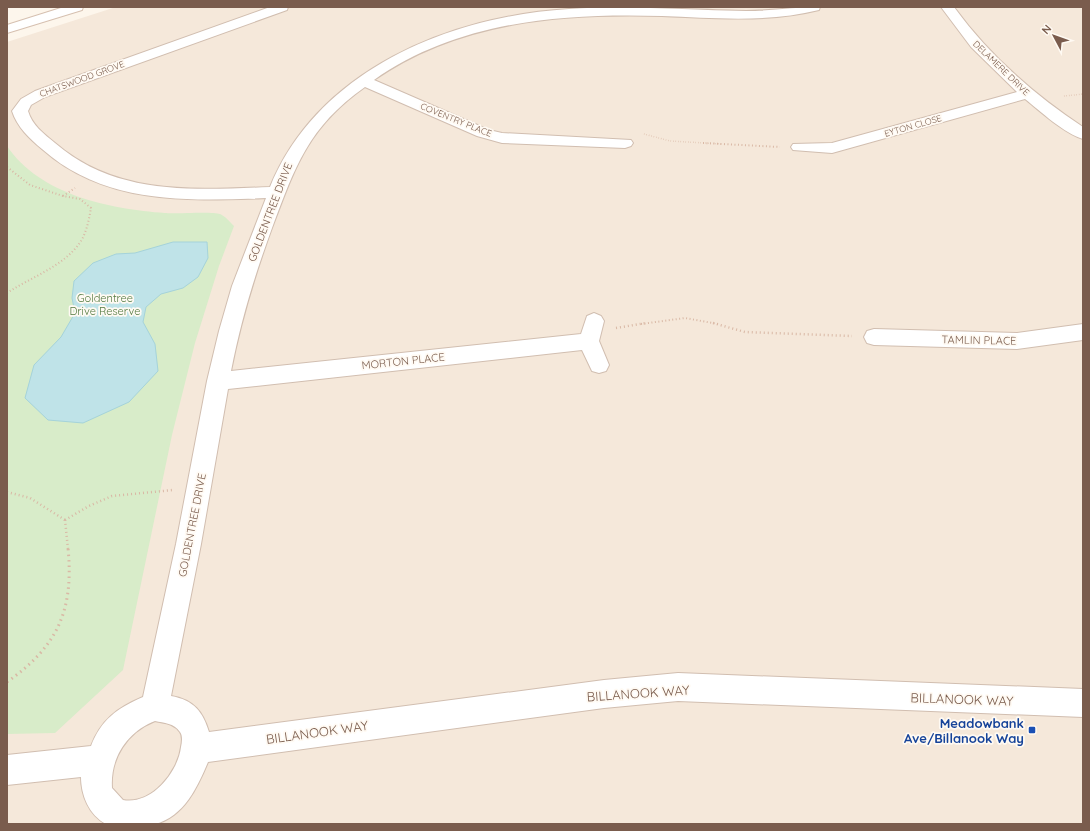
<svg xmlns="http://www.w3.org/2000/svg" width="1090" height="831" font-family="Quicksand,sans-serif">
  <rect width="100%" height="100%" fill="#fdf6ec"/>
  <polygon fill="#f5e8da" points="116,7 1083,7 1083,824 7,824 7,42"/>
  <path fill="#d8ecc9" d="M 7,146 C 40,195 110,209 165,213 C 176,214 212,211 220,214 C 225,216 230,222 234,226 L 219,266 L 195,343 L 172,435 L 123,670 L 55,733 L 7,734 Z"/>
  <polygon fill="#bfe3e8" stroke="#a5d3da" points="173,242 207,242 208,258 198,277 183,288 161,294 146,307 143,322 155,344 158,371 129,402 83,423 48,420 25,398 34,365 61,337 75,313 72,298 74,281 93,263 116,254 135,253"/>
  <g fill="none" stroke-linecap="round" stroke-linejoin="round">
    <g stroke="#d1beb0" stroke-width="2">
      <g id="street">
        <path d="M 270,7 L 288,7 L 287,10 L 45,97 L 31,105 L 28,111 C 32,125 44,134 55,143 C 116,196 194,190 270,187 C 318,70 450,16 569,9 C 628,5 687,10 746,11 C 771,11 795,7 820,7 L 819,10 C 767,23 715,18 662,16 C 562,13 458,21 374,80 L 489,130 L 502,133 L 631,140 L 633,143 L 631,146 L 625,148 L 502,143 L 477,136 L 365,87 C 308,127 295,167 272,228 C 254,277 241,320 231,371 L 581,334 L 587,316 L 594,313 L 601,316 L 604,321 L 599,341 L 609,365 L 606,371 L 599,373 L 592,371 L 582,350 L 228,389 L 201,544 L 171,696 C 194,700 203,712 209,732 L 604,680 L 678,673 L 1083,689 L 1083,717 L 678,701 L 604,708 L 208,762 C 198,786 184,817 155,824 C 142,827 120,824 106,824 C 89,815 81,795 81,777 L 7,785 L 7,755 L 91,746 C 101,720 117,708 143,697 L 176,544 L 207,381 L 219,331 L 232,286 L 266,198 C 187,201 105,205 42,149 C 30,139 17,127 12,111 L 21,99 L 35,91 ZM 155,721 C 164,723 174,723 180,732 C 183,736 182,742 181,747 C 178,772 152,805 123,800 L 112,788 C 110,758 127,732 155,721 Z"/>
        <path d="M 941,7 L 954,7 C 989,55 1033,94 1083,127 L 1083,139 C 1065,134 1040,111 1025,99 L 832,153 L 793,150 L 791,147 L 793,144 L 832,143 L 1017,92 L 971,47 Z"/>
        <polygon points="1083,324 1083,340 1017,349 874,345 867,343 864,337 867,331 874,329 1017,333"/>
      </g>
    </g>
    <g stroke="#d6c0b0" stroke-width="2">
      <polygon id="secondary" points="64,7 83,7 82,10 7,33 7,25"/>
    </g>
    <g stroke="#d9b8a5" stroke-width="1.5" stroke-dasharray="0.5 2" stroke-linecap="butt">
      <polyline points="1064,96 1083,94"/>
      <polyline points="644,134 670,141 722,144"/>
    </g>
    <g stroke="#d9b8a5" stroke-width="2" stroke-dasharray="1 2.5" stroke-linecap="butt">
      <polyline points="703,143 780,147"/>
      <path d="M 7,167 L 30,185 L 63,196 L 80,199 L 91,208 C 89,219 87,231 81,241 C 65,266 31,277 7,293"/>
      <polyline points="63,196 75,188"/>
      <polyline points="641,324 685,318 718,324"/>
    </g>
    <g stroke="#d9b8a5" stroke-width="2.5" stroke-dasharray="1 3" stroke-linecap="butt">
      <polyline points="713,323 745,332 852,336"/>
      <polyline points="616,328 646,323"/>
      <polyline points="7,492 30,498 65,520"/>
      <polyline points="65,520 89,506 112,496 173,490"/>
      <polyline points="65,520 68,549"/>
    </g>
    <path stroke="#d9b8a5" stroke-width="3" stroke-dasharray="1.5 4" stroke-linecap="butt" d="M 7,682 C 58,646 74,610 68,548"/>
    <use href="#street" fill="#fff" fill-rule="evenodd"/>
    <use href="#secondary" fill="#fff" fill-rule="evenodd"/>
  </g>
  <rect fill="#1a4fb4" stroke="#fffaf3" stroke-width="1.5" x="1028" y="726" width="8" height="8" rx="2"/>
  <g text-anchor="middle" stroke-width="3.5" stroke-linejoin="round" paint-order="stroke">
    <g font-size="9" fill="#7a5c4d" stroke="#fffaf3">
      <text transform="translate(1001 68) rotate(44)" y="3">DELAMERE DRIVE</text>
      <text transform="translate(82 79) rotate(-20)" y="3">CHATSWOOD GROVE</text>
      <text transform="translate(456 120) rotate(22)" y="3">COVENTRY PLACE</text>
      <text transform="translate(913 126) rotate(-16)" y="3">EYTON CLOSE</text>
    </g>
    <g font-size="11" fill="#7a5c4d" stroke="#fffaf3">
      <text transform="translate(270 212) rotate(-69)" y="4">GOLDENTREE DRIVE</text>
      <text transform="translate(979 340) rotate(1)" y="4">TAMLIN PLACE</text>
      <text transform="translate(403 361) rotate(-6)" y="4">MORTON PLACE</text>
      <text transform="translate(192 525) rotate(-79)" y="4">GOLDENTREE DRIVE</text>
    </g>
    <g font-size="11" fill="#537a41" stroke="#fffaf3">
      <text x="105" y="302">Goldentree<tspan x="105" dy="13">Drive Reserve</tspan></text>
    </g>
    <g font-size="13" fill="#7a5c4d" stroke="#fffaf3">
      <text transform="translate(638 693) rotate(-4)" y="5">BILLANOOK WAY</text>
      <text transform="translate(962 699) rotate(2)" y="5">BILLANOOK WAY</text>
      <text transform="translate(317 732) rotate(-8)" y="5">BILLANOOK WAY</text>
    </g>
    <g font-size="13" font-weight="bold" fill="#164399" stroke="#fffaf3" text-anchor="end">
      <text x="1024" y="728">Meadowbank<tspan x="1024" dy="15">Ave/Billanook Way</tspan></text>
    </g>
  </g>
  <rect width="1090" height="831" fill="none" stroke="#7a5c4d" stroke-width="16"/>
  <g transform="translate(1054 36) rotate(311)" stroke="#fffaf3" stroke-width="3" paint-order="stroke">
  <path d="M0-3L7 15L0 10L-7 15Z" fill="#7a5c4d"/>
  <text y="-6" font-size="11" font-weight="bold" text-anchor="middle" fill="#7a5c4d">N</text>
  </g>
</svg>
